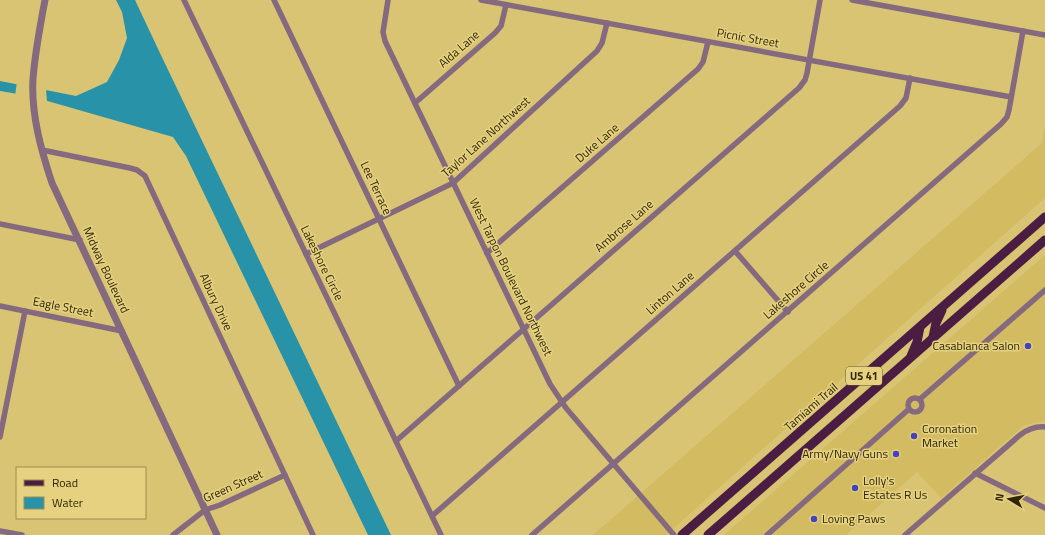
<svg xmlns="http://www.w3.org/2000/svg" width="1045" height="535" font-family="'Titillium Web',sans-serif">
  <rect width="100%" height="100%" fill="#d9c473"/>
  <g fill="#d2bb60">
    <polygon points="1045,127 1045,198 666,535 593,535 1042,143"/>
    <polygon points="1045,255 1045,421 1033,423 1023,426 941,498 917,472 846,535 724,535"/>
  </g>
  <polygon fill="#2792a8" points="116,0 135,0 159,51 391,535 368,535 186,156 173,137 30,96 0,91 0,81 76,96 107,82 119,60 127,38 122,12"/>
  <polygon fill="#d9c473" points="17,82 46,88 47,103 15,96"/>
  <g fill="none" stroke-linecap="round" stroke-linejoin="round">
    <g stroke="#85697e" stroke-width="5.5">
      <polyline points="184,0 441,535"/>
      <polyline points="274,0 459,386"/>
      <polyline points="388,0 383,32 385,41 550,384 566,408 674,535"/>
      <polyline points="481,0 1011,97"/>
      <polyline points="852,0 1045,35"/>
      <polyline points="415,103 495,33 501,26 506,5"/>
      <polyline points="42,150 130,168 137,170 145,176 313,535"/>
      <polyline points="0,224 80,240"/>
      <polyline points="735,251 788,312"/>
      <polyline points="487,253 698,69 703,62 708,42"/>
      <polyline points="306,254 453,183 597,51 602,43 607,23"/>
      <polyline points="0,306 122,331"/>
      <circle cx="915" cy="405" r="7"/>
      <polyline points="920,399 1045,290"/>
      <polyline points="0,437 25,311"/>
      <polyline points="396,441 799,88 805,80 807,73 820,0"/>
      <polyline points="975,473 1045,508"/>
      <polyline points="432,516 900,106 906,98 910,78"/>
      <polyline points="0,531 22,535"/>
      <polyline points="173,535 205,510 220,505 285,475"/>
      <polyline points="532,535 1001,124 1007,117 1009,110 1023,31"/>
      <polyline points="767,535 909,409"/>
      <path d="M 905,535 L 1020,435 C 1028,429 1035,426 1045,427"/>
    </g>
    <path stroke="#85697e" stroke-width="7" d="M 45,0 C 40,26 35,52 33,79 C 31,114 41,150 52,183 L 217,535"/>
    <g stroke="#4c1d43" stroke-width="9">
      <polyline points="933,337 936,323 942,310"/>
      <polyline points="911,356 917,342 920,327"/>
      <polyline points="682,535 1045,217"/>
      <polyline points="708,535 1045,240"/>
    </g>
  </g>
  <g fill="#4145b9" stroke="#e6d180" stroke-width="1.5">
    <circle cx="1028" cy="346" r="4"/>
    <circle cx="914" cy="436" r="4"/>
    <circle cx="896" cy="454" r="4"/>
    <circle cx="855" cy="488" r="4"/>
    <circle cx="814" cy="519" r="4"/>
  </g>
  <g text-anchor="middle" stroke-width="3" stroke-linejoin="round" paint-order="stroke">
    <rect fill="#e6d180" stroke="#665a29" stroke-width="1" x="846" y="367" width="36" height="18" rx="3"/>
    <g font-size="11" font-weight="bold" fill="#2f2704">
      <text x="864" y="380">US 41</text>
    </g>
    <g font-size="12" fill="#2f2704" stroke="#e6d180">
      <text transform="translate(748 38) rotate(10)" y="4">Picnic Street</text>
      <text transform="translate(459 49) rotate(-41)" y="4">Alda Lane</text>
      <text transform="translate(486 137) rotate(-42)" y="4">Taylor Lane Northwest</text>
      <text transform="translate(597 143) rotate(-41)" y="4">Duke Lane</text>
      <text transform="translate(376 188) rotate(65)" y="4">Lee Terrace</text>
      <text transform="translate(624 226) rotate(-41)" y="4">Ambrose Lane</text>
      <text transform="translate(322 263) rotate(64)" y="4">Lakeshore Circle</text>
      <text transform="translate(106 270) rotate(65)" y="4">Midway Boulevard</text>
      <text transform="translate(511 277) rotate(64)" y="4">West Tarpon Boulevard Northwest</text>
      <text transform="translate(796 290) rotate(-41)" y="4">Lakeshore Circle</text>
      <text transform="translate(670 293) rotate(-41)" y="4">Linton Lane</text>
      <text transform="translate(216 302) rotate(65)" y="4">Albury Drive</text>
      <text transform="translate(63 307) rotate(11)" y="4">Eagle Street</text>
      <text transform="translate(811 407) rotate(-41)" y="4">Tamiami Trail</text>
      <text transform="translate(233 486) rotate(-24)" y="4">Green Street</text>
    </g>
    <g font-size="12" fill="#2f2704" stroke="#e6d180" text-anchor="start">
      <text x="1020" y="350" text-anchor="end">Casablanca Salon</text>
      <text x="922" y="433">Coronation<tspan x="922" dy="14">Market</tspan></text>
      <text x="888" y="458" text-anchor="end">Army/Navy Guns</text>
      <text x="863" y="485">Lolly's<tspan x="863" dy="14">Estates R Us</tspan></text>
      <text x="822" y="523">Loving Paws</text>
    </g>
  </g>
  <rect x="16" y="467" width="130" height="52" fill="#e6d180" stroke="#9d8d4e"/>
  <rect x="24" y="480" width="20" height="6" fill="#4c1d43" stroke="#9d8d4e"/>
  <text x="52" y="487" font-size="12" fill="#2f2704">Road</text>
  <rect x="24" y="497" width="20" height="12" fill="#2792a8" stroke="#9d8d4e"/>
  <text x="52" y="507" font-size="12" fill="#2f2704">Water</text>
  <g transform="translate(1009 499) rotate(280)" stroke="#e6d180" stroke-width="3" paint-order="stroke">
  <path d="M0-3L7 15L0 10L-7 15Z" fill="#2f2704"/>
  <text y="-6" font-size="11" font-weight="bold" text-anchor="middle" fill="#2f2704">N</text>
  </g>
</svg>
